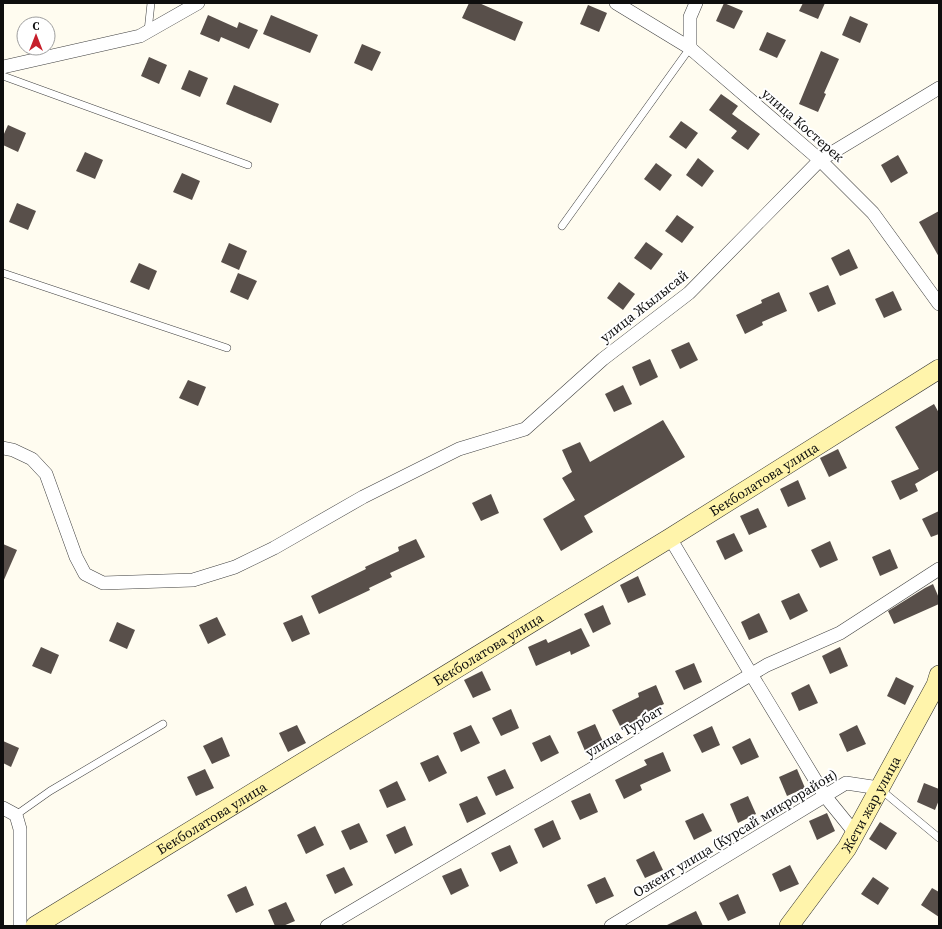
<svg xmlns="http://www.w3.org/2000/svg" width="942" height="929" font-family="'Source Serif 4',serif">
  <rect width="100%" height="100%" fill="#fffcf0"/>
  <g fill="#584f4a">
    <polygon points="469,3 479,3 523,22 515,41 462,18"/>
    <polygon points="724,3 743,11 734,29 716,21"/>
    <polygon points="803,3 825,3 818,19 799,11"/>
    <polygon points="588,5 607,13 599,32 580,24"/>
    <polygon points="208,15 237,28 239,22 258,30 249,49 221,37 219,42 200,34"/>
    <polygon points="271,15 318,35 310,53 263,34"/>
    <polygon points="850,16 868,24 860,43 842,35"/>
    <polygon points="767,32 786,40 777,58 759,50"/>
    <polygon points="362,44 381,52 372,71 354,63"/>
    <polygon points="821,51 839,59 824,93 826,94 818,112 799,104"/>
    <polygon points="149,57 167,65 159,84 141,76"/>
    <polygon points="189,70 208,78 200,97 181,89"/>
    <polygon points="234,85 279,104 271,123 226,104"/>
    <polygon points="721,94 738,106 732,114 760,134 748,150 731,138 737,131 709,110"/>
    <polygon points="681,121 698,133 686,149 669,137"/>
    <polygon points="8,125 26,133 18,152 3,145 3,136"/>
    <polygon points="85,152 103,160 95,179 76,171"/>
    <polygon points="898,155 908,173 891,183 881,165"/>
    <polygon points="698,158 714,171 702,187 686,175"/>
    <polygon points="656,163 672,175 660,191 644,179"/>
    <polygon points="182,173 200,181 192,200 173,192"/>
    <polygon points="17,203 36,211 28,230 9,222"/>
    <polygon points="939,211 939,257 919,222"/>
    <polygon points="677,215 694,227 682,243 665,231"/>
    <polygon points="646,242 663,254 651,270 634,258"/>
    <polygon points="229,243 247,251 239,270 221,262"/>
    <polygon points="849,249 858,268 840,276 831,258"/>
    <polygon points="139,263 157,271 149,290 130,282"/>
    <polygon points="238,273 257,281 248,300 230,292"/>
    <polygon points="619,282 635,294 623,310 607,298"/>
    <polygon points="828,285 836,304 818,312 809,293"/>
    <polygon points="893,291 902,310 884,318 875,299"/>
    <polygon points="779,292 787,311 762,322 763,325 745,334 736,315 762,303 761,300"/>
    <polygon points="689,342 698,360 680,369 671,350"/>
    <polygon points="650,359 658,377 640,386 632,367"/>
    <polygon points="188,380 206,387 198,406 179,398"/>
    <polygon points="623,385 632,404 614,412 605,394"/>
    <polygon points="934,404 939,413 939,470 915,484 918,491 900,500 891,481 919,469 895,427"/>
    <polygon points="663,420 685,457 584,516 593,532 561,551 543,519 575,500 562,478 572,472 562,450 580,442 590,462"/>
    <polygon points="838,449 847,468 829,477 820,458"/>
    <polygon points="798,480 806,499 788,507 780,489"/>
    <polygon points="491,494 499,513 481,521 472,503"/>
    <polygon points="758,508 767,527 749,535 740,516"/>
    <polygon points="939,511 939,534 931,537 922,519"/>
    <polygon points="734,533 743,551 725,560 716,541"/>
    <polygon points="416,539 425,557 390,573 392,577 369,588 370,590 319,614 311,596 366,569 365,567 399,551 398,547"/>
    <polygon points="830,541 838,560 820,568 811,550"/>
    <polygon points="3,544 17,550 3,582"/>
    <polygon points="890,549 898,568 880,576 872,557"/>
    <polygon points="638,576 646,595 628,603 620,585"/>
    <polygon points="933,584 939,598 939,604 894,624 888,611 925,588"/>
    <polygon points="799,593 808,611 790,620 781,601"/>
    <polygon points="603,605 611,624 593,633 584,614"/>
    <polygon points="759,613 768,632 749,640 741,622"/>
    <polygon points="302,615 310,634 292,642 283,623"/>
    <polygon points="217,617 226,635 208,644 199,625"/>
    <polygon points="117,622 135,630 127,649 109,641"/>
    <polygon points="581,628 590,646 571,655 570,651 536,666 528,647 546,639 548,643"/>
    <polygon points="41,647 59,655 51,674 32,666"/>
    <polygon points="840,647 848,666 830,674 822,656"/>
    <polygon points="694,663 702,682 684,690 675,671"/>
    <polygon points="482,671 491,690 473,698 464,680"/>
    <polygon points="896,677 914,686 905,705 887,696"/>
    <polygon points="809,684 818,703 799,711 791,693"/>
    <polygon points="656,685 664,704 637,717 639,720 621,728 612,710 639,697 638,693"/>
    <polygon points="511,709 519,728 501,736 492,718"/>
    <polygon points="595,724 603,742 585,751 577,732"/>
    <polygon points="297,725 306,743 288,752 279,733"/>
    <polygon points="471,725 480,743 461,752 453,733"/>
    <polygon points="857,725 866,744 847,752 839,734"/>
    <polygon points="712,726 720,745 702,753 693,735"/>
    <polygon points="550,735 559,753 541,762 532,743"/>
    <polygon points="222,737 230,756 212,764 203,746"/>
    <polygon points="750,738 759,757 741,765 732,747"/>
    <polygon points="3,741 19,748 11,767 3,763"/>
    <polygon points="663,752 671,771 640,785 642,790 624,799 615,780 647,765 644,760"/>
    <polygon points="438,755 447,773 429,782 420,763"/>
    <polygon points="205,769 214,788 196,796 187,777"/>
    <polygon points="505,769 514,788 496,796 487,777"/>
    <polygon points="797,769 805,788 787,796 779,777"/>
    <polygon points="397,781 406,800 387,808 379,790"/>
    <polygon points="924,783 939,789 939,800 935,810 917,802"/>
    <polygon points="590,793 598,812 580,820 571,801"/>
    <polygon points="477,796 486,814 467,823 459,804"/>
    <polygon points="748,796 756,814 738,823 730,804"/>
    <polygon points="703,813 712,831 694,840 685,821"/>
    <polygon points="827,813 835,831 817,840 809,821"/>
    <polygon points="553,820 561,839 543,848 534,829"/>
    <polygon points="880,822 897,833 886,850 869,839"/>
    <polygon points="359,823 368,842 350,850 341,831"/>
    <polygon points="315,826 324,845 306,854 297,835"/>
    <polygon points="405,826 413,845 395,854 386,835"/>
    <polygon points="510,845 518,863 500,872 491,853"/>
    <polygon points="654,851 663,870 645,878 636,860"/>
    <polygon points="790,865 799,884 780,892 772,874"/>
    <polygon points="344,867 353,885 335,894 326,875"/>
    <polygon points="461,868 469,886 451,895 442,876"/>
    <polygon points="605,877 614,896 596,904 587,885"/>
    <polygon points="873,877 889,888 878,905 861,894"/>
    <polygon points="246,886 254,905 236,913 227,895"/>
    <polygon points="932,888 939,892 939,917 921,905"/>
    <polygon points="738,894 746,913 728,921 719,903"/>
    <polygon points="286,902 295,921 283,926 275,926 268,910"/>
    <polygon points="696,911 703,926 665,926"/>
  </g>
  <g fill="none" stroke-linecap="round" stroke-linejoin="round">
    <g stroke="#414141" stroke-width="8">
      <g id="lane">
        <polyline points="148,31 151,3"/>
        <polyline points="3,76 248,165"/>
        <polyline points="562,226 690,48"/>
        <polyline points="3,273 227,348"/>
        <polyline points="880,789 939,838"/>
        <polyline points="16,815 50,791 163,724"/>
      </g>
    </g>
    <g stroke="#414141" stroke-width="14">
      <g id="street">
        <polyline points="616,3 690,48 820,160 873,213 939,304"/>
        <polyline points="690,48 690,17 696,3"/>
        <polyline points="3,67 140,36 198,3"/>
        <polyline points="3,448 13,450 32,459 46,474 76,557 85,574 103,583 193,580 235,567 274,548 363,497 459,449 525,429 603,359 689,293 820,160 939,88"/>
        <polyline points="670,538 751,674 825,796 855,833"/>
        <polyline points="3,808 16,815 20,829 20,926"/>
        <polyline points="327,926 767,665 840,633 939,569"/>
        <polyline points="611,926 846,783 879,788"/>
      </g>
    </g>
    <g stroke="#303030" stroke-width="20">
      <g id="secondary">
        <path id="s1" d="M 35,926 L 670,538 L 939,369"/>
        <path id="s2" d="M 789,926 L 847,848 L 936,685 L 939,675"/>
      </g>
    </g>
    <use href="#lane" stroke="#fff" stroke-width="7"/>
    <use href="#street" stroke="#fff" stroke-width="13"/>
    <use href="#secondary" stroke="#fff4ab" stroke-width="19"/>
  </g>
  <g text-anchor="middle" stroke-width="4" stroke-linejoin="round" paint-order="stroke">
    <g font-size="14" fill="#0e0e0e" stroke="#fff">
      <text transform="translate(803 125) rotate(41)" y="5">улица Костерек</text>
      <text transform="translate(644 306) rotate(-38)" y="5">улица Жылысай</text>
      <text dy="5" stroke="none"><textPath href="#s1" startOffset="855">Бекболатова улица</textPath></text>
      <text dy="5" stroke="none"><textPath href="#s1" startOffset="531">Бекболатова улица</textPath></text>
      <text transform="translate(624 731) rotate(-31)" y="5">улица Турбат</text>
      <text dy="5" stroke="none"><textPath href="#s2" startOffset="147">Жети жар улица</textPath></text>
      <text dy="5" stroke="none"><textPath href="#s1" startOffset="207">Бекболатова улица</textPath></text>
      <text transform="translate(735 833) rotate(-31)" y="5">Озкент улица (Курсай микрорайон)</text>
    </g>
  </g>
  <rect width="942" height="929" fill="none" stroke="#0e0e0e" stroke-width="8"/>
  <g transform="translate(36 36)"><circle r="19" fill="#ffffff" stroke="#9f9f9f"/>
  <path d="M0-3L7 15L0 10L-7 15Z" fill="#c61e2a"/>
  <text y="-6" font-size="11" font-weight="bold" text-anchor="middle" fill="#0e0e0e">С</text>
  </g>
</svg>
